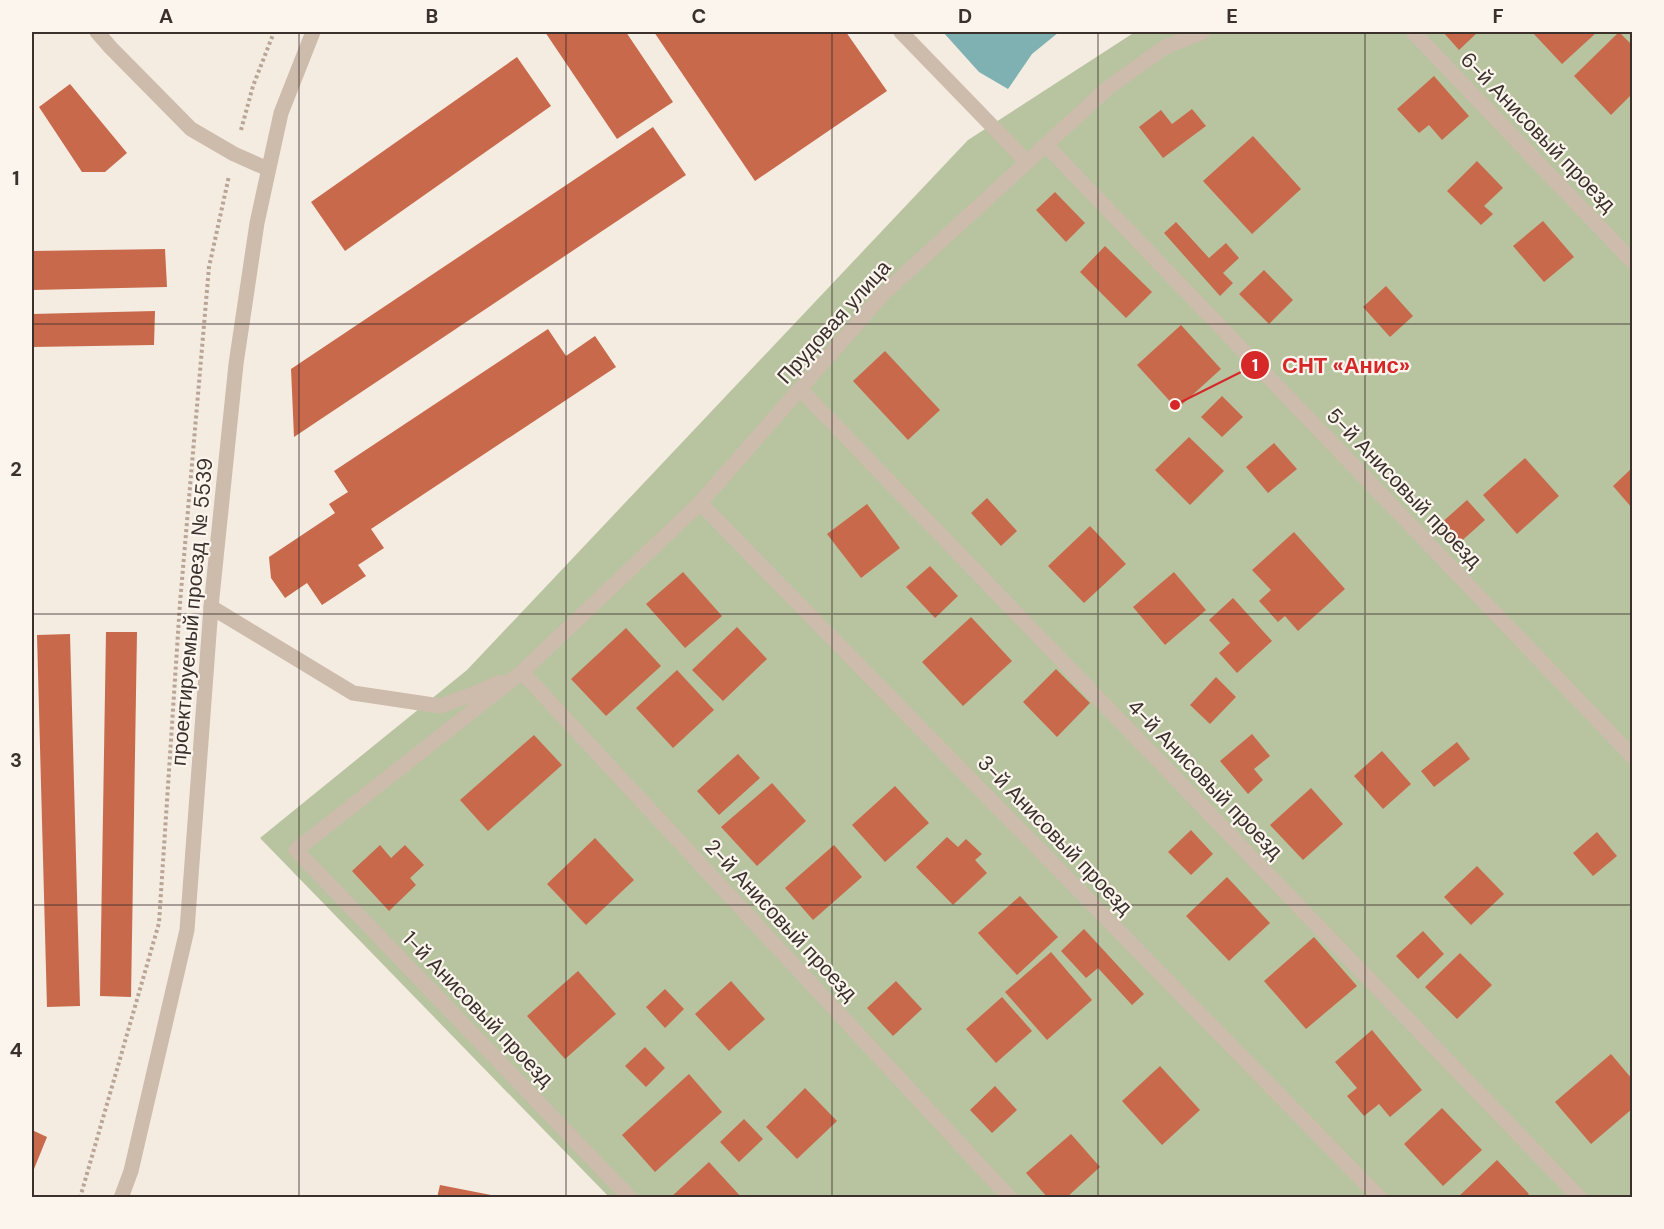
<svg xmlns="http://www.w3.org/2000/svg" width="1664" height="1229" font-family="'DM Sans',sans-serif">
  <rect width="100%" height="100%" fill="#f4ebe1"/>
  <polygon fill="#b8c4a0" points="1135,32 1632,32 1632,1197 609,1197 260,838 467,670 968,140"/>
  <polygon fill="#7fb0b2" points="943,32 1059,32 1032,54 1008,89 979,72"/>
  <g fill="#c8694b">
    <polygon points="545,32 626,32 673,102 617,139"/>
    <polygon points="654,32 846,32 887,91 755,181"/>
    <polygon points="1443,32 1478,32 1459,50"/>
    <polygon points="1532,32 1597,32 1562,64"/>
    <polygon points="1619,32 1632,45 1632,94 1611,115 1574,76"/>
    <polygon points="517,57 551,106 345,251 311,202"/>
    <polygon points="1434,76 1469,116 1442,140 1429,125 1419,133 1397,109"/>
    <polygon points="70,84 127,153 105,172 82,172 39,107"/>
    <polygon points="1192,109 1206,126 1163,158 1139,127 1161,110 1172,124"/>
    <polygon points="653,127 686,175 294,437 291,369"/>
    <polygon points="1253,136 1301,189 1252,234 1203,181"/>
    <polygon points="1477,161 1503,188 1484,206 1493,214 1481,225 1447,191"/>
    <polygon points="1055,192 1085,223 1066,242 1036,210"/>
    <polygon points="1543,221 1574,257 1544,282 1513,246"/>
    <polygon points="1176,222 1209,258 1226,243 1239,258 1223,273 1233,283 1220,296 1164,233"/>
    <polygon points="1105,246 1152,292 1126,318 1080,272"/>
    <polygon points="165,249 167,287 32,290 32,251"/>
    <polygon points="1264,270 1293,300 1269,324 1239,294"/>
    <polygon points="1386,286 1413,316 1390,337 1363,307"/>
    <polygon points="155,311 154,345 32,347 32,314"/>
    <polygon points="1181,325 1221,369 1177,409 1137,365"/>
    <polygon points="548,329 566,356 595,336 616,367 371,529 384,548 358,565 366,576 322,605 307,583 285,598 271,578 269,557 335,513 329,504 348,492 334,471"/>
    <polygon points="885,351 940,410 908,440 853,381"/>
    <polygon points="1222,396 1243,417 1222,437 1201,417"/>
    <polygon points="1189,437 1224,471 1190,505 1155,470"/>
    <polygon points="1274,443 1297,469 1268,493 1246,467"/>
    <polygon points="1525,458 1559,496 1517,534 1483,495"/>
    <polygon points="1632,468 1632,508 1613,486"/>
    <polygon points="987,498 1017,531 1001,546 971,513"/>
    <polygon points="1467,500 1485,520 1457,545 1439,525"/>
    <polygon points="867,504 900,548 861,578 827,534"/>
    <polygon points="1090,526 1126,564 1084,603 1048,566"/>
    <polygon points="1294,532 1345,589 1298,631 1285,616 1278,622 1259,601 1271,590 1252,570"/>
    <polygon points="930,566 958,596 935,618 906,587"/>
    <polygon points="683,572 722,616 685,648 646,604"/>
    <polygon points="1174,572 1206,610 1165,645 1133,607"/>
    <polygon points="1233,598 1272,641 1237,673 1219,653 1230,643 1209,620"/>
    <polygon points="971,617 1012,661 963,706 922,662"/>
    <polygon points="737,627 767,659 723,701 692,670"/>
    <polygon points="626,628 661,666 606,716 571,679"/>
    <polygon points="106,632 137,632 131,997 100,996"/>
    <polygon points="70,634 80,1006 47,1007 37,635"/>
    <polygon points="1056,669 1090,703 1057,737 1023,702"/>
    <polygon points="677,670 714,710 673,748 636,708"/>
    <polygon points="1216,677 1236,697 1210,724 1190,705"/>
    <polygon points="1252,734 1270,756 1254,769 1263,780 1248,794 1220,761"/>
    <polygon points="534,735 562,765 488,831 460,800"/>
    <polygon points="1457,742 1470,759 1434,787 1421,771"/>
    <polygon points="1382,751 1411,784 1383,809 1354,776"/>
    <polygon points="738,754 760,778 719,815 697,791"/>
    <polygon points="772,783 806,821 757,866 721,827"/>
    <polygon points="895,786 929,823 885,862 852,825"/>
    <polygon points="1311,788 1343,824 1303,860 1270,825"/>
    <polygon points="1191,830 1213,854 1191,875 1168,852"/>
    <polygon points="1597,832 1617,856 1593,876 1573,853"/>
    <polygon points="947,837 958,847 966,839 982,854 975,860 987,873 953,905 916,867"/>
    <polygon points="595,838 634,880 586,925 547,884"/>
    <polygon points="380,845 391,858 405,845 424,865 410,878 416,885 389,911 352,871"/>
    <polygon points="834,845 862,877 813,920 785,888"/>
    <polygon points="1477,866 1504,894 1471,925 1444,897"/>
    <polygon points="1227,877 1270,923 1229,961 1186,916"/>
    <polygon points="1020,896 1058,937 1017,975 978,933"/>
    <polygon points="1084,929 1144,994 1132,1005 1098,968 1086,978 1061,951"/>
    <polygon points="1423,931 1444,954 1418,979 1396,956"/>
    <polygon points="1314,937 1357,986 1306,1029 1264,981"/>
    <polygon points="1051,952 1092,1000 1047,1040 1005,992"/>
    <polygon points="1460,953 1492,985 1457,1019 1425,987"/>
    <polygon points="578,971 616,1014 565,1059 527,1016"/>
    <polygon points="731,981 765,1019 729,1051 695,1014"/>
    <polygon points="896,981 922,1009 893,1036 867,1008"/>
    <polygon points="665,989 684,1009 665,1028 646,1007"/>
    <polygon points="1002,997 1032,1031 996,1063 966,1029"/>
    <polygon points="1372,1030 1422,1090 1390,1117 1379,1104 1364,1116 1347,1096 1357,1088 1335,1062"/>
    <polygon points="645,1047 665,1068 646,1087 625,1066"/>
    <polygon points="1611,1054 1632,1079 1632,1109 1591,1144 1555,1102"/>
    <polygon points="1160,1066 1200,1110 1162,1145 1122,1101"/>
    <polygon points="689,1074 722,1112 655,1172 622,1135"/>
    <polygon points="995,1086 1017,1110 992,1133 970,1110"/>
    <polygon points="805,1088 837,1121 797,1159 766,1127"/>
    <polygon points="1442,1108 1482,1150 1443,1186 1404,1144"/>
    <polygon points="744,1119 763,1139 739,1162 720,1142"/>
    <polygon points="32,1130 47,1137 32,1174"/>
    <polygon points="1071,1134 1100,1167 1066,1198 1048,1198 1026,1173"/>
    <polygon points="1497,1160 1529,1194 1525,1198 1457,1198"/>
    <polygon points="709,1162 742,1198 670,1198"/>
    <polygon points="440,1185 496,1196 496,1198 437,1198"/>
  </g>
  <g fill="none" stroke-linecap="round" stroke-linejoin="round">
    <g stroke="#b9a596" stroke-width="4" stroke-dasharray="3 3" stroke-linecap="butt">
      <polyline points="241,130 253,86 274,32"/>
      <polyline points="80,1198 159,923 180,603 209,267 229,176"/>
    </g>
    <g stroke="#cdbbac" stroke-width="15">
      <polyline points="97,32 111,48 191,129 234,154 268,169"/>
      <polyline points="901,32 1027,162"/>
      <polyline points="1413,32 1632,261"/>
      <polyline points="1046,145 1632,756"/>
      <polyline points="800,389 1580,1198"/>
      <polyline points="700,503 1380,1198"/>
      <polyline points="211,607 353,693 440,706 471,695 500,682"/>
      <polyline points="522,672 1010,1198"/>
      <polyline points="121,1198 131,1171 187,930 211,607 236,364 257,223 281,113 313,32"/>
      <polyline points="630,1198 296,850 522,672 700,503 883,294 1109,87 1165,47 1203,32"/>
    </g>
  </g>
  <path fill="none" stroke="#3b302b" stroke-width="1.5" stroke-opacity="0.55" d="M 299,32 L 299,1198M 566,32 L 566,1198M 832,32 L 832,1198M 1098,32 L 1098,1198M 1365,32 L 1365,1198M 32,324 L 1632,324M 32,614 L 1632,614M 32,905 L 1632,905"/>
  <g text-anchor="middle" stroke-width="4.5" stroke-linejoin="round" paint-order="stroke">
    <g font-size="21" fill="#3b302b" stroke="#fbf5ee">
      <text transform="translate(1538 132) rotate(46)" y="7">6-й Анисовый проезд</text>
      <text transform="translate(834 322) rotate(-48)" y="7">Прудовая улица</text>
      <text transform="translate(1404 488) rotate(46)" y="7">5-й Анисовый проезд</text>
      <text transform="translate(192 612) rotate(-85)" y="7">проектируемый проезд № 5539</text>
      <text transform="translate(1205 779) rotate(46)" y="7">4-й Анисовый проезд</text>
      <text transform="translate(1055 835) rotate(46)" y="7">3-й Анисовый проезд</text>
      <text transform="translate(781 920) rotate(47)" y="7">2-й Анисовый проезд</text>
      <text transform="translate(478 1009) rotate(46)" y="7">1-й Анисовый проезд</text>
    </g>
  </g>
  <path fill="none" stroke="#d62828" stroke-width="2" d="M1175 405L1255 365"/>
  <g fill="#d62828" stroke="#fbf5ee" stroke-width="2">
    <circle cx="1175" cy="405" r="6"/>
    <circle cx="1255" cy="365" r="15"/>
  </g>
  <g font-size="18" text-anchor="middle" font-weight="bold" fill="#fff">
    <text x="1255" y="371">1</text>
  </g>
  <g font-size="22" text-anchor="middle" font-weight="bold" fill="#d62828" stroke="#fbf5ee" stroke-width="4.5" stroke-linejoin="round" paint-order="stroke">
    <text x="1346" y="373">СНТ «Анис»</text>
  </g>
  <rect width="1664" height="1229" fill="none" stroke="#fbf5ee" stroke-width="66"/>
  <rect x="33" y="33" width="1598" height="1163" fill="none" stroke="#3b302b" stroke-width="2"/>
  <g font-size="20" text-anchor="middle" font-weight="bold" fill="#3b302b">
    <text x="166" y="23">A</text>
    <text x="432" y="23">B</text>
    <text x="699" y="23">C</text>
    <text x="965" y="23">D</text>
    <text x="1232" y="23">E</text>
    <text x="1498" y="23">F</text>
    <text x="16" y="185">1</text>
    <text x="16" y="476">2</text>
    <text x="16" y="767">3</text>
    <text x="16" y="1057">4</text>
  </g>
</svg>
